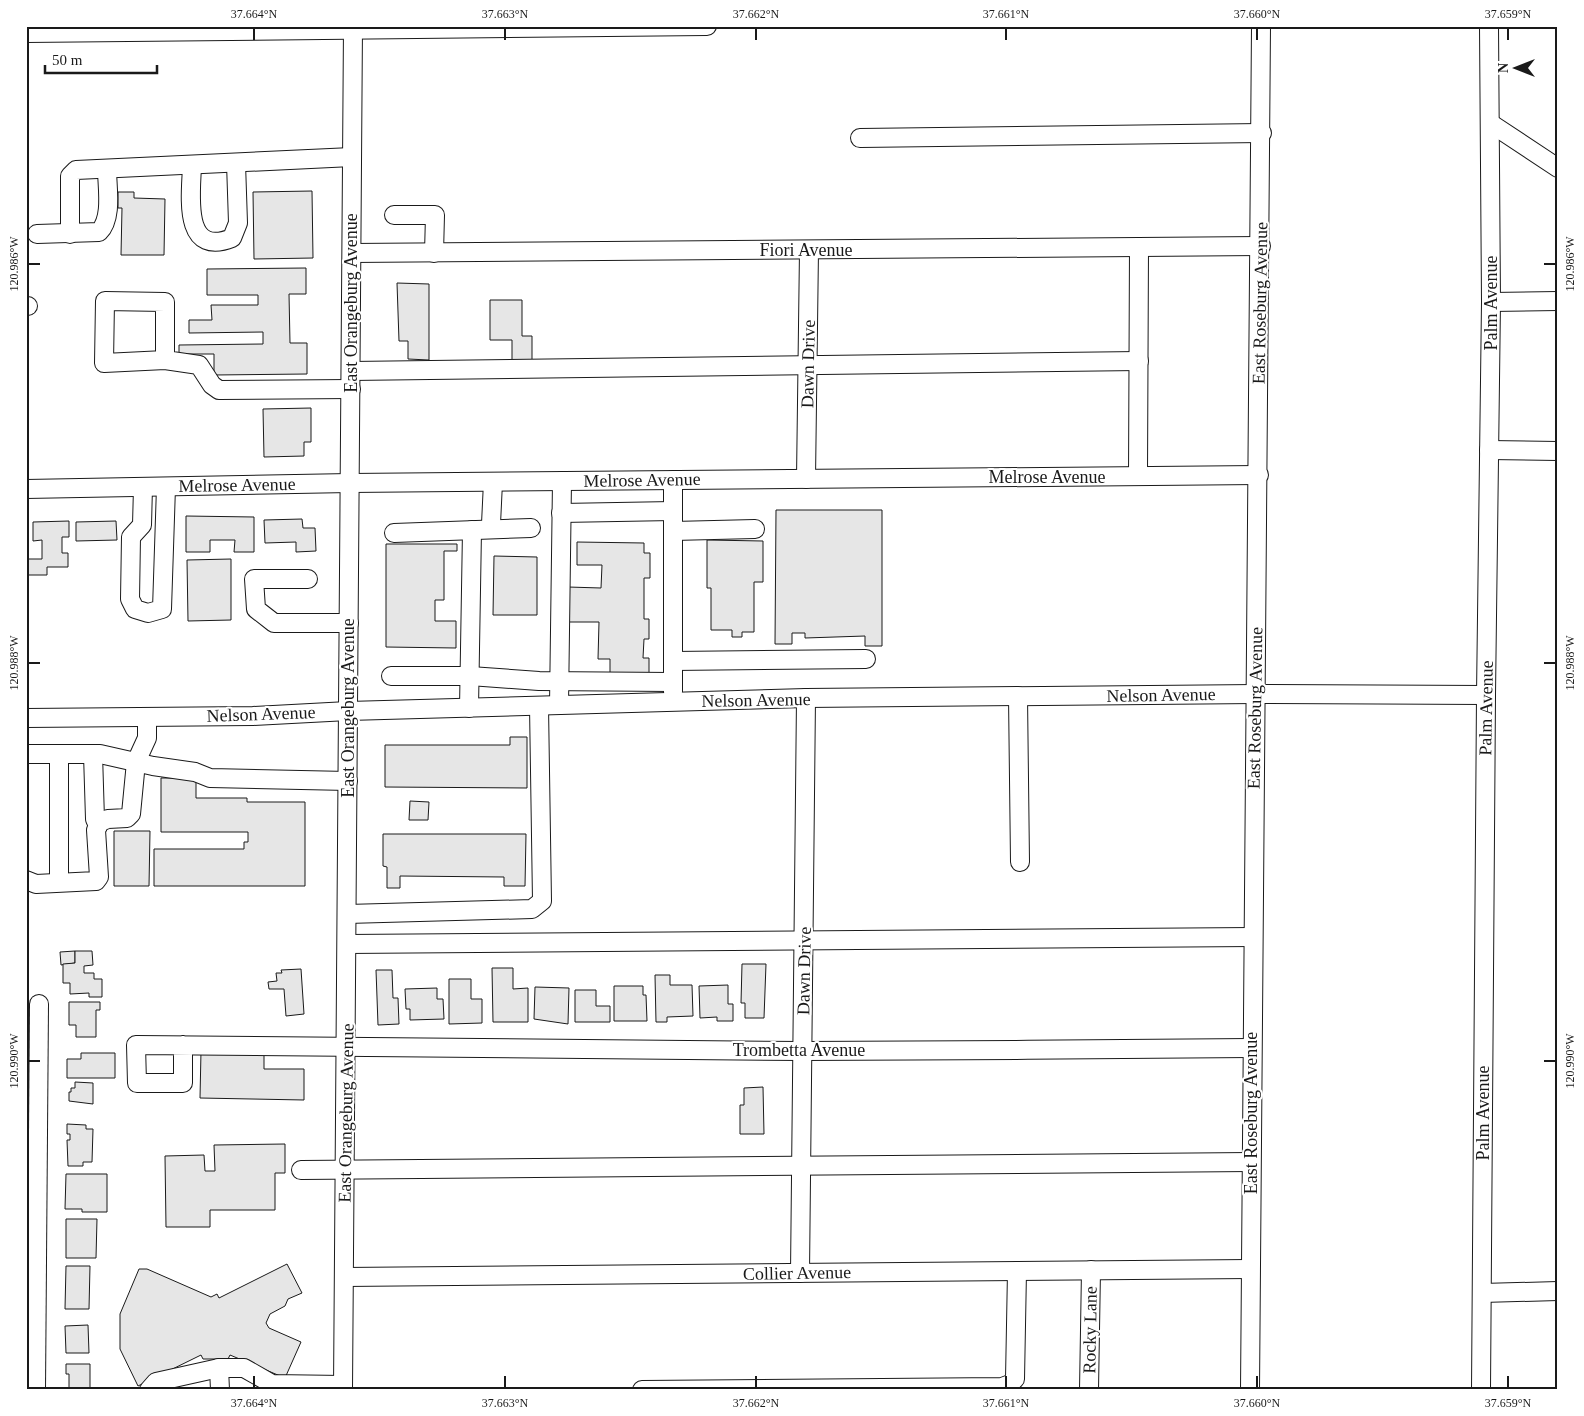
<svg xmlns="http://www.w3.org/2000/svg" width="1584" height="1416" font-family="'Times New Roman',serif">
  <rect width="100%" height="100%" fill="#fff"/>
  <g fill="#e6e6e6" stroke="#1a1a1a">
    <polygon points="312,191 313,258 254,259 253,192"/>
    <polygon points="118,192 134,192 134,198 165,199 164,255 121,255 122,208 118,208"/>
    <polygon points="306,268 306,294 289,294 290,343 307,343 307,374 214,375 214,354 179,354 179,345 263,344 263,332 189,333 189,320 212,320 211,305 258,305 258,295 207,295 207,269"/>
    <polygon points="397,283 429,284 429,360 408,359 408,341 399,341"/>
    <polygon points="490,300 522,300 522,336 532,336 532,362 512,362 512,340 490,340"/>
    <polygon points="311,408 311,442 304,442 304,456 264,457 263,409"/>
    <polygon points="776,510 882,510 882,646 865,646 865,636 805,638 805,633 792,633 792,644 775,644"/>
    <polygon points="186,516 254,517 254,552 234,552 235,540 210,540 210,552 186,552"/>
    <polygon points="302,519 303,528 315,528 316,551 296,552 296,542 265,543 264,520"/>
    <polygon points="69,521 69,537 62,537 62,553 68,553 68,567 47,567 47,575 28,575 28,559 42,559 42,540 33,541 33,522"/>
    <polygon points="116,521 117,540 76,541 76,522"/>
    <polygon points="707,540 763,541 763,582 754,582 754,632 742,632 742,637 732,637 732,630 711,630 711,588 707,588"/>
    <polygon points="577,542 644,543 644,553 650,553 650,578 644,578 644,619 649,619 649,639 644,639 643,658 649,658 649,680 610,674 610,659 598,659 599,622 568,622 568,587 601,588 602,565 577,565"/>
    <polygon points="386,544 457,544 457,551 444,551 444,600 435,600 435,621 456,621 456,648 386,647"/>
    <polygon points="494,556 537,557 537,615 493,615"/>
    <polygon points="231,559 231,620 188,621 187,560"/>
    <polygon points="510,737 527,737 527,788 385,787 385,745 510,745"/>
    <polygon points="161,778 196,778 196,798 247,798 247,802 305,802 305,886 154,886 154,849 244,849 244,842 248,842 248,832 161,832"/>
    <polygon points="410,801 429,802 428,820 409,820"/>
    <polygon points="114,831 150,831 149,886 114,886"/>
    <polygon points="383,834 526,834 525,886 504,886 504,877 400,876 400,888 387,888 387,867 383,866"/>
    <polygon points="75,951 75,963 61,965 60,952"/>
    <polygon points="75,951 92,951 93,965 84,966 84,973 94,973 94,979 102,979 102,997 89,997 89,993 70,994 70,983 63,983 63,964 75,963"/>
    <polygon points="742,964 766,964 764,1018 745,1018 745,1003 741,1003"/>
    <polygon points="492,968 513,968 513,989 528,988 528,1022 493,1022"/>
    <polygon points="301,969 304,1014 286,1016 284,989 269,989 268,982 277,981 276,973 282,973 281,970"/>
    <polygon points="376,970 392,970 393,998 398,998 399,1024 378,1025"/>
    <polygon points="655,975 670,975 670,985 692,985 693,1016 667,1017 667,1022 656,1022"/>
    <polygon points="449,979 471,979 471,999 482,999 482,1023 449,1024"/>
    <polygon points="728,985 728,1004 733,1004 733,1021 717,1021 717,1017 700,1018 699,986"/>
    <polygon points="614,986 643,986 643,995 646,995 647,1021 614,1021"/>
    <polygon points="535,987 569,988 568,1024 534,1019"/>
    <polygon points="437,988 437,999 443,999 444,1019 410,1020 410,1009 406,1009 405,989"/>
    <polygon points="575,990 596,990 596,1006 610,1006 610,1022 575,1022"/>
    <polygon points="69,1002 100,1002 100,1010 96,1010 96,1037 76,1037 76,1025 69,1025"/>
    <polygon points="201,1051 264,1051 264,1069 304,1069 304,1100 200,1098"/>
    <polygon points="81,1053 115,1053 115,1078 67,1078 67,1059 81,1059"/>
    <polygon points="75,1082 93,1083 93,1104 69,1101 69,1092 71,1092 71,1088 75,1088"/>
    <polygon points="763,1087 764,1134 740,1134 740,1105 744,1105 744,1088"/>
    <polygon points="67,1124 86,1125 86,1129 93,1129 92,1162 83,1162 83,1166 68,1166 67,1140 70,1140 70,1134 67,1134"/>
    <polygon points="285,1144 285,1173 275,1173 275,1210 210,1210 210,1227 166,1227 165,1156 204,1155 205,1171 215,1171 214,1145"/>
    <polygon points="66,1174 107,1174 107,1212 82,1212 82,1209 65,1209"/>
    <polygon points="66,1219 97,1219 96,1258 66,1258"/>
    <polygon points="287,1264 302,1293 288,1299 285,1306 270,1314 266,1323 269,1328 301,1342 285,1378 230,1355 228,1359 203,1359 201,1355 138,1386 120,1349 120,1314 139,1269 147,1269 211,1297 217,1294 219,1298"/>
    <polygon points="66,1266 90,1266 89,1309 65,1309"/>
    <polygon points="88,1325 89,1353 66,1353 65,1326"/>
    <polygon points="66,1364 90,1364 90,1390 69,1390 69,1374 66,1374"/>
  </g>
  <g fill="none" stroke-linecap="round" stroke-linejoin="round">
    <g stroke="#1a1a1a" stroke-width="20">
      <g id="minor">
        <polyline points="26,33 707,26"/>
        <polyline points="1490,123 1558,168"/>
        <polyline points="860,138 1262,133"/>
        <path d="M 192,166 C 191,194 182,258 232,238 L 238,223 L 236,163"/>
        <polyline points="394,215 435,215 434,253"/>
        <path d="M 37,234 L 99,232 C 113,218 107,187 107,169"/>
        <polyline points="70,234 70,176 76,170 352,157"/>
        <polyline points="352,253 1261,246"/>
        <polyline points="1491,302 1558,301"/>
        <polyline points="26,306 28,306"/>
        <polyline points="165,360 104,363 105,301 165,302 165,360 199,365 212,385 219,390 351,389"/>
        <polyline points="351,371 1139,361"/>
        <polyline points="1489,450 1558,451"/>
        <polyline points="1138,476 1139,247"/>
        <polyline points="806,479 809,250"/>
        <polyline points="143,487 142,525 131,537 130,599 135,609 148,613 162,609 166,487"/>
        <polyline points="26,489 350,483 1259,475"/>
        <polyline points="561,513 673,511"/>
        <polyline points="488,529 491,524 493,482"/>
        <polyline points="673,531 755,529"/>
        <polyline points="394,533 531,528"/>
        <polyline points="308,579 254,579 256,609 274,623 349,623"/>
        <polyline points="673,661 866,659"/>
        <polyline points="391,676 470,676 539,681 672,682"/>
        <polyline points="673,692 673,480"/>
        <polyline points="1018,696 1020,862"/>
        <polyline points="559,705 562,481"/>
        <polyline points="469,708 472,530"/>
        <polyline points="26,718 253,716 348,711 806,698 1256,694 1486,695"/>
        <polyline points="26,754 100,754 153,766 195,772 210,778 348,781"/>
        <polyline points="59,754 59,882"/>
        <polyline points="93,754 95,819 98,826"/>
        <polyline points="26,880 36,884 96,881 99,877 96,830 100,822 108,819 127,818 131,814 136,762 147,738 147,717"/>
        <polyline points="347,914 532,909 542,901 539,706"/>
        <polyline points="347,944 1253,937"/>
        <path d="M 183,1045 L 183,1083 L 137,1083 L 136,1045 C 359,1046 581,1050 803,1051 C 952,1051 1102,1049 1251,1048"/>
        <polyline points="301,1170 1251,1162"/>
        <polyline points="800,1273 806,698"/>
        <polyline points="344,1277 1250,1269"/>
        <polyline points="1482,1293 1558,1291"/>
        <polyline points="219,1368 220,1390"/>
        <polyline points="36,1390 39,1004"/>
        <polyline points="149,1390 156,1382 219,1368 244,1368 272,1384 343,1385"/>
        <polyline points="343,1390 353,26"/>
        <polyline points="642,1390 1002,1387 1010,1384 1015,1379 1017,1271"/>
        <polyline points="1089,1390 1091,1270"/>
        <polyline points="1250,1390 1261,26"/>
        <polyline points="1481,1390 1486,695 1491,302 1489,26"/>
      </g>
    </g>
    <use href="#minor" stroke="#fff" stroke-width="18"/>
  </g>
  <path fill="none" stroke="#1a1a1a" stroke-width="2" d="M 254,28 L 254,40M 505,28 L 505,40M 756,28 L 756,40M 1006,28 L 1006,40M 1257,28 L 1257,40M 1508,28 L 1508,40M 28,264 L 40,264M 1544,264 L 1556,264M 28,663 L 40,663M 1544,663 L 1556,663M 28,1061 L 40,1061M 1544,1061 L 1556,1061M 254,1376 L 254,1388M 505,1376 L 505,1388M 756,1376 L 756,1388M 1006,1376 L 1006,1388M 1257,1376 L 1257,1388M 1508,1376 L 1508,1388"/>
  <g text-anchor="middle" stroke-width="4" stroke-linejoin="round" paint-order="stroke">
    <g font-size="18" fill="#1a1a1a" stroke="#fff">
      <text x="806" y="256">Fiori Avenue</text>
      <text transform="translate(351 303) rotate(-90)" y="6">East Orangeburg Avenue</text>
      <text transform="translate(1260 303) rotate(-89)" y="6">East Roseburg Avenue</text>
      <text transform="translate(1491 303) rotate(-90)" y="6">Palm Avenue</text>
      <text transform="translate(808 364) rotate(-89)" y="6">Dawn Drive</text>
      <text x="1047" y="483">Melrose Avenue</text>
      <text transform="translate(642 480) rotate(-1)" y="6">Melrose Avenue</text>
      <text transform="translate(237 485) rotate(-1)" y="6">Melrose Avenue</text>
      <text transform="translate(1161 695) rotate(-1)" y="6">Nelson Avenue</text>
      <text transform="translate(756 700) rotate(-1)" y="6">Nelson Avenue</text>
      <text transform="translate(348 708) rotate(-90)" y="6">East Orangeburg Avenue</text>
      <text transform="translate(1255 708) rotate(-89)" y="6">East Roseburg Avenue</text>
      <text transform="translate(1486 708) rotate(-89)" y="6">Palm Avenue</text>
      <text transform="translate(261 714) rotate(-2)" y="6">Nelson Avenue</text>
      <text transform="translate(804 971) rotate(-89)" y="6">Dawn Drive</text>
      <text x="799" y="1056">Trombetta Avenue</text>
      <text transform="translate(346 1113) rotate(-89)" y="6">East Orangeburg Avenue</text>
      <text transform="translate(1251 1113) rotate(-90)" y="6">East Roseburg Avenue</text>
      <text transform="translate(1483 1113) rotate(-90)" y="6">Palm Avenue</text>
      <text transform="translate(797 1273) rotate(-1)" y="6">Collier Avenue</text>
      <text transform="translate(1090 1330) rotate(-89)" y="6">Rocky Lane</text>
    </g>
  </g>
  <rect width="1584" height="1416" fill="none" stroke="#ffffff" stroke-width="55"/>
  <g transform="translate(1516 68) rotate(270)" stroke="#ffffff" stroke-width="4" paint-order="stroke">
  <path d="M0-4L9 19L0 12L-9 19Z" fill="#1a1a1a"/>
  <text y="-8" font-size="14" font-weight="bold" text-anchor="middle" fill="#1a1a1a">N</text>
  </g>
  <path d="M45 65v8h112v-8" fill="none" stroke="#1a1a1a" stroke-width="2.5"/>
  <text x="52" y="65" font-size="15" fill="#1a1a1a" stroke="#ffffff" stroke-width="4" paint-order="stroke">50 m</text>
  <rect x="28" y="28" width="1528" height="1360" fill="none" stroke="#1a1a1a" stroke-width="2"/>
  <g font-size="12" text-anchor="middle" fill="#1a1a1a">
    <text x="254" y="18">37.664°N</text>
    <text x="505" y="18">37.663°N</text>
    <text x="756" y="18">37.662°N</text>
    <text x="1006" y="18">37.661°N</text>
    <text x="1257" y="18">37.660°N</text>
    <text x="1508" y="18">37.659°N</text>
    <text transform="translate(1570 264) rotate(-90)" y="4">120.986°W</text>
    <text transform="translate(14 264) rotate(-90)" y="4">120.986°W</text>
    <text transform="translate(1570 663) rotate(-90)" y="4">120.988°W</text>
    <text transform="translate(14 663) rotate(-90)" y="4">120.988°W</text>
    <text transform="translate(1570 1061) rotate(-90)" y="4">120.990°W</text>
    <text transform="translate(14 1061) rotate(-90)" y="4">120.990°W</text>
    <text x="254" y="1407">37.664°N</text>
    <text x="505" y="1407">37.663°N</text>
    <text x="756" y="1407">37.662°N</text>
    <text x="1006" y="1407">37.661°N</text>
    <text x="1257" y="1407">37.660°N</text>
    <text x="1508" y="1407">37.659°N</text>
  </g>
</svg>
